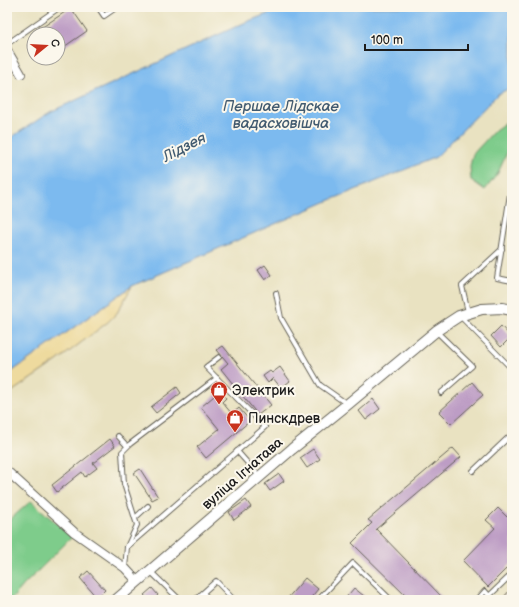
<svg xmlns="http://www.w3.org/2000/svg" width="519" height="607" font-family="'Balsamiq Sans',sans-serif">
  <rect width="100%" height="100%" fill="#fbf7ec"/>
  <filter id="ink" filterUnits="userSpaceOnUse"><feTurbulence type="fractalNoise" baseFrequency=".025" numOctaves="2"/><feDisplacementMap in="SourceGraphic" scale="8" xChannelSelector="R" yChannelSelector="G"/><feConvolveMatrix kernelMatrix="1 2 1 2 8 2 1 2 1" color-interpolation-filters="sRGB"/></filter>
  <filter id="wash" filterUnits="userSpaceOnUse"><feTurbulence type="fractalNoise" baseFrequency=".012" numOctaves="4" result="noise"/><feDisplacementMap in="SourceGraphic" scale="16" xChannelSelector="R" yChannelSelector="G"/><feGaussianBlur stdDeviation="0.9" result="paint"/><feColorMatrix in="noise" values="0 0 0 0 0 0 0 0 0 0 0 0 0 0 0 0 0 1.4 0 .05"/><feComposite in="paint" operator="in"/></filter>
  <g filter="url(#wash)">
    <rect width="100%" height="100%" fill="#e9e2c1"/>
    <g fill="#7ecc8b" stroke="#4d7454">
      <polygon points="512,118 512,141 498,173 485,190 471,180 470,166 473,154 495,130"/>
      <polygon points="31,501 72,537 23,586 11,600 7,600 7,522"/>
    </g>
    <polygon fill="#eeda9e" stroke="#857b5d" points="132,286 117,313 108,322 57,361 7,395 7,375"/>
    <polygon fill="#7bbaef" stroke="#4c6b86" points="286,7 512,7 512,87 498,94 436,157 328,201 132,286 7,375 7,140 50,112 246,22"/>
    <g id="blocks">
      <g fill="#bd9dc5">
        <polygon points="71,8 87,31 58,51 58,34 32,34"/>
        <polygon points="265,265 272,275 265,280 258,270"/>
        <polygon points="501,326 511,337 501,347 491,336"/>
        <polygon points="223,346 271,405 258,415 221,369 228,363 217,350"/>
        <polygon points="280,367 290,381 281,388 273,378 268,383 263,376 270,371 272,373"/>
        <polygon points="472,382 483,395 451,424 439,412"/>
        <polygon points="177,387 181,393 156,413 151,407"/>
        <polygon points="220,391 226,398 222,402 232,414 239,408 250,421 206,458 197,447 219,429 201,407"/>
        <polygon points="373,399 380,409 366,420 359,411"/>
        <polygon points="110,439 115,446 93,463 97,468 85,477 82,472 57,492 52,485"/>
        <polygon points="453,448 461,457 376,529 442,597 439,600 410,600 352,543 372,523 368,520"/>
        <polygon points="313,449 320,459 307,468 300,458"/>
        <polygon points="140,469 158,497 152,500 134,473"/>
        <polygon points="279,474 284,481 270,491 265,484"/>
        <polygon points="246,500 251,507 234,520 229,512"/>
        <polygon points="498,508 507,517 512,512 512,563 488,587 463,561 495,528 486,520"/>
        <polygon points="88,571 105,590 97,598 80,578"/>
        <polygon points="305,578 318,589 309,600 286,600"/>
        <polygon points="152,588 158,595 153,600 149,600 144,595"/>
        <polygon points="354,588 369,600 344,600"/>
        <polygon points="512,588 512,600 501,600"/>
      </g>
    </g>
  </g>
  <g filter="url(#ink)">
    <use href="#blocks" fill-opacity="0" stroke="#646156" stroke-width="1"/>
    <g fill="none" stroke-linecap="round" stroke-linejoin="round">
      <g stroke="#646156" stroke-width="6">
        <g id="service">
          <polyline points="98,7 104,16 117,7"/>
          <polyline points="7,44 60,7"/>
          <polyline points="512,181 497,278 512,281"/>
          <polyline points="276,293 281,318 320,385 347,404"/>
          <polyline points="468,312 462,286 502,249"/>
          <polyline points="460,316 512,369"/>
          <polyline points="436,331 472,366 441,393"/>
          <polyline points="118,436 127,446"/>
          <polyline points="237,451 259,476"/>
          <polyline points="473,471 512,434"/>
          <polyline points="135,518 148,506"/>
          <polyline points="127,547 265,427 206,367 219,357"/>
          <polyline points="125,568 127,547 137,525 124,484 122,452 130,444 217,378"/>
          <polyline points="150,571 180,600"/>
          <polyline points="203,593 210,600"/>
          <polyline points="489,596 512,574"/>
          <polyline points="195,600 216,581 234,600"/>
          <polyline points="318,600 353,563 391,600"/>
          <polyline points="477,600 485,591 493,600"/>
        </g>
      </g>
      <g stroke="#646156" stroke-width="10">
        <g id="minor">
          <polyline points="7,50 21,74"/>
          <polyline points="7,471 74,532 125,568 137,581"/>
        </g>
      </g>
      <g stroke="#646156" stroke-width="12">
        <polyline id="tertiary" points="116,600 292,449 348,404 436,331 459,316 482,309 502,308 512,310"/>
      </g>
      <use href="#service" stroke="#fff" stroke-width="4"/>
      <use href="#minor" stroke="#fff" stroke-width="8"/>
      <use href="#tertiary" stroke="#fff" stroke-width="10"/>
    </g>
  </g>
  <defs>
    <g id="shop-pin" transform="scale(0.9)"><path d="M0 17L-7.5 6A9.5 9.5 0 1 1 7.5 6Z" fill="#c8321e" stroke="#fbf7ec"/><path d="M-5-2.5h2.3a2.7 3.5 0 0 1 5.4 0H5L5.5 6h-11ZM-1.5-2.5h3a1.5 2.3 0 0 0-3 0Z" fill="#fff"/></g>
  </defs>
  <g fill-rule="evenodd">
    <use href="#shop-pin" x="219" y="390"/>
    <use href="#shop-pin" x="235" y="418"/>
  </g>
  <g text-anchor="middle" stroke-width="4" stroke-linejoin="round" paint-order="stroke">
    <g font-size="14" fill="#1c1c1c" stroke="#fbf7ec" text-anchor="start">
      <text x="232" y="395">Электрик</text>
      <text x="248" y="423">Пинскдрев</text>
    </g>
    <g font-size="14" fill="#1c1c1c" stroke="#fbf7ec">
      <text transform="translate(242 473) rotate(-41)" y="5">вуліца Ігнатава</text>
    </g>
    <g font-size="15" font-style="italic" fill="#425b70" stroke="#fbf7ec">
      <text x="281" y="111">Першае Лідскае<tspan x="281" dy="17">вадасховішча</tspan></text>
      <text transform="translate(184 147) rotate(-27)" y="5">Лідзея</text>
    </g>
  </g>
  <rect width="519" height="607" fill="none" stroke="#fbf7ec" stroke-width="24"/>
  <g transform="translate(46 46) rotate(72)"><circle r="19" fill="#fbf7ec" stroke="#a29f99"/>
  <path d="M0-3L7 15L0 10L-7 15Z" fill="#c8321e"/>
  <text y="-6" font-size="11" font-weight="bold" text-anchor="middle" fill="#1c1c1c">С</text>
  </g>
  <path d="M365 44v6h103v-6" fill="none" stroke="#1c1c1c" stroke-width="2"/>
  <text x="371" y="44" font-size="12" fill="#1c1c1c" stroke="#fbf7ec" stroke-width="3" paint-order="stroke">100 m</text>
</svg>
